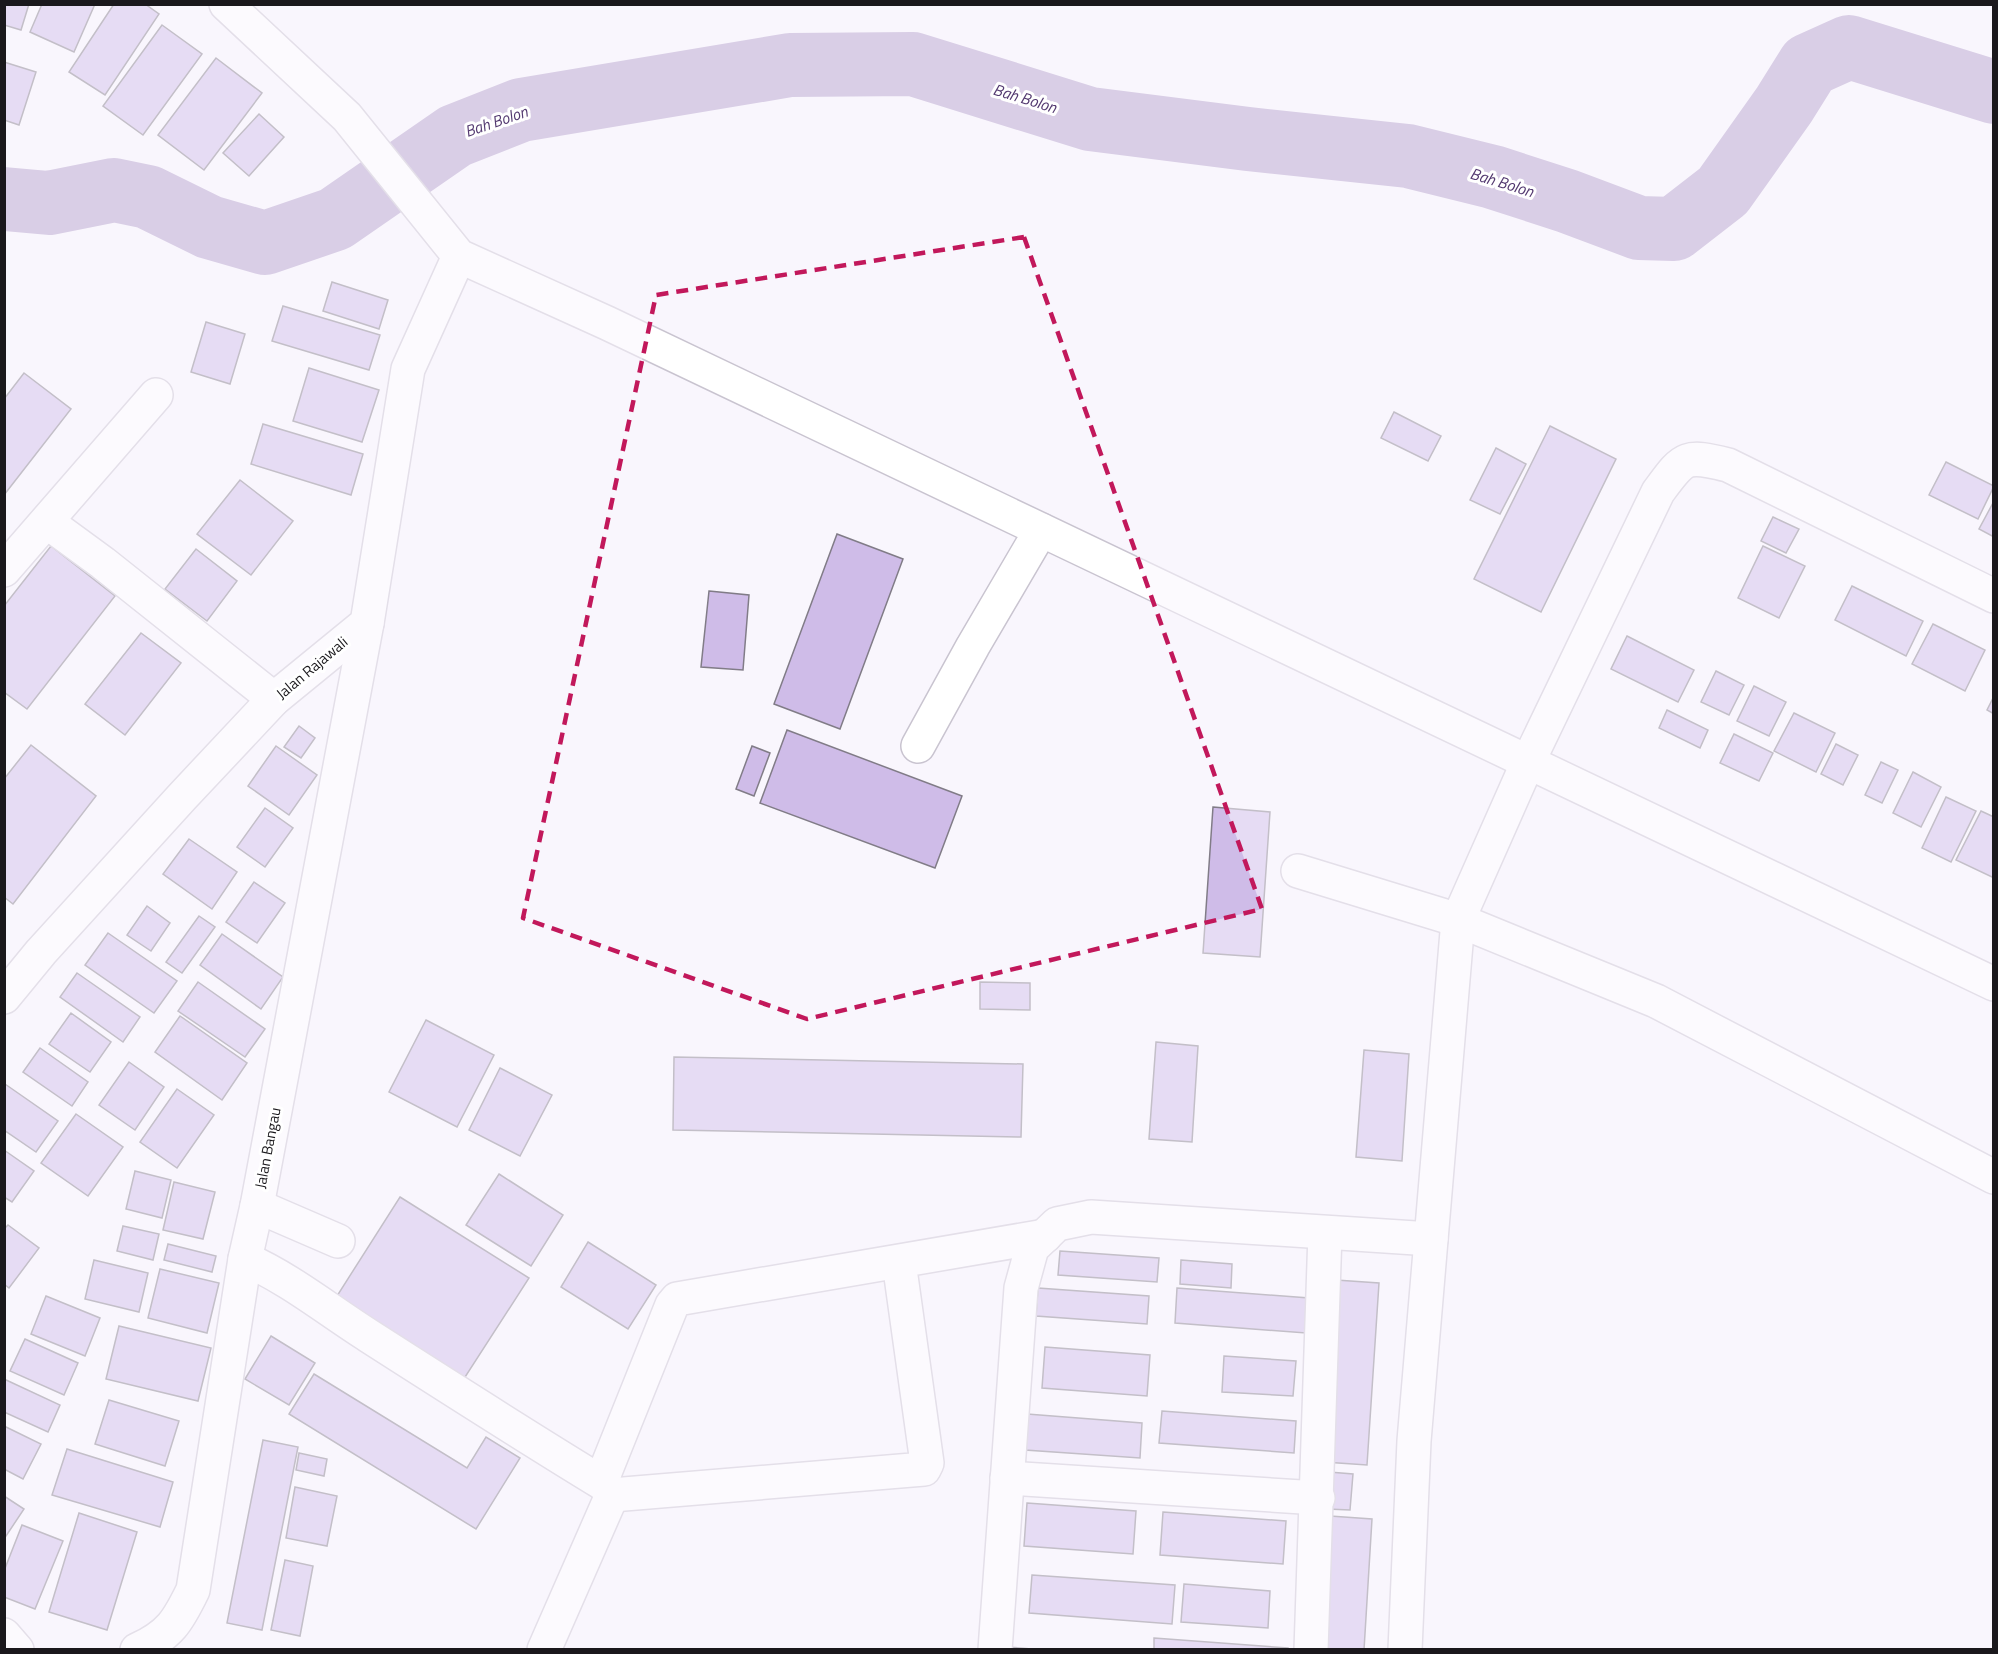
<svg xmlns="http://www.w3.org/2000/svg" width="1998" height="1654" font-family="'Titillium Web',sans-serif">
  <rect width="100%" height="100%" fill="#f9f6fd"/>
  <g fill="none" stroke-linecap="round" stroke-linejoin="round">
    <polyline stroke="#b19ec9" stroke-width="64" points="4,199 49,203 114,190 148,197 209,227 265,243 335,219 455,136 521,110 790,65 913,64 1090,119 1248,139 1408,156 1493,177 1567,201 1639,228 1674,229 1723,191 1784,105 1809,65 1849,47 1994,92"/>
  </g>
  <g fill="#cfbce8" stroke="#817c87" stroke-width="1.5">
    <polygon points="4,4 29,4 21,30 4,25"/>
    <polygon points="42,4 95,4 74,52 30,32"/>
    <polygon points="114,4 145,4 159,14 105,95 69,72"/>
    <polygon points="162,25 202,54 143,135 103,106"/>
    <polygon points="216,58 262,93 204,170 158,135"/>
    <polygon points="4,62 36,72 19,125 4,120"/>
    <polygon points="259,114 284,137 249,176 223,153"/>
    <polygon points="332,282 388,300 379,329 323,311"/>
    <polygon points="283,306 380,335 369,370 272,341"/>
    <polygon points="206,322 245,334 230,384 191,372"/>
    <polygon points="309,368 379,390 362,442 293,421"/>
    <polygon points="24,373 71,409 4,495 4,399"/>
    <polygon points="1394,412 1441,436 1428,461 1381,438"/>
    <polygon points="263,424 363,454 351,495 251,464"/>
    <polygon points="1550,426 1616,459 1541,612 1474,579"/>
    <polygon points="1496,448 1526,464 1500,514 1470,500"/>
    <polygon points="1946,462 1994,486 1978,519 1929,495"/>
    <polygon points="240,480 293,521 251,575 197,534"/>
    <polygon points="1994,501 1994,537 1979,529"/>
    <polygon points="1773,517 1799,529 1786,553 1761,541"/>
    <polygon points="837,534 903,559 840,729 774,704"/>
    <polygon points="51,546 115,596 27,709 4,692 4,606"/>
    <polygon points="1763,546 1805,566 1779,618 1738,598"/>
    <polygon points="196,549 237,581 207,621 165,589"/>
    <polygon points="1852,586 1923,621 1906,656 1835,620"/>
    <polygon points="709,591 749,595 743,670 701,667"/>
    <polygon points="1933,624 1985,650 1965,691 1912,664"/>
    <polygon points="141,633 181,663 125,735 85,704"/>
    <polygon points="1627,636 1694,670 1678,702 1611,669"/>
    <polygon points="1716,671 1744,685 1729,715 1701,702"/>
    <polygon points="1754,686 1786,702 1769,736 1737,721"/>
    <polygon points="1994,696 1994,714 1987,710"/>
    <polygon points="1667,710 1708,730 1700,748 1659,728"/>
    <polygon points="1794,713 1835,733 1816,772 1774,751"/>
    <polygon points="299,726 315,738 301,758 284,747"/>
    <polygon points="787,730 962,796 935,868 760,803"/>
    <polygon points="1734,734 1773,753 1759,781 1720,763"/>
    <polygon points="1836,744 1858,755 1843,785 1821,774"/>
    <polygon points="31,745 96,796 13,904 4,897 4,779"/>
    <polygon points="276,746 317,775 289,815 248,786"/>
    <polygon points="752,746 770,753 754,796 736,789"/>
    <polygon points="1881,762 1898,770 1882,803 1865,795"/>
    <polygon points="1913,772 1941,787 1921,827 1893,813"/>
    <polygon points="1946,797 1976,811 1951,862 1922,848"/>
    <polygon points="1213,807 1270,812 1260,957 1203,953"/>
    <polygon points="265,808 293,828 265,867 237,847"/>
    <polygon points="1981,811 1994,817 1994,873 1992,877 1956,860"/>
    <polygon points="189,839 237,872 212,909 163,874"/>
    <polygon points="254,882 285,903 257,943 226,922"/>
    <polygon points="147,906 170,923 151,951 127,935"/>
    <polygon points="199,916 215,927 182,973 166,962"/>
    <polygon points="108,933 177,981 154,1013 85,965"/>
    <polygon points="222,934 283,977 261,1009 200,965"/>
    <polygon points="77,973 140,1017 123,1042 60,997"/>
    <polygon points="198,982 265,1029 245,1057 178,1011"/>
    <polygon points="980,982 1030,983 1030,1010 980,1009"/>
    <polygon points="71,1013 111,1042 90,1072 49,1044"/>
    <polygon points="180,1016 247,1063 222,1100 155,1052"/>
    <polygon points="426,1020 494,1055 457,1127 389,1092"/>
    <polygon points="1156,1042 1198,1046 1192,1142 1149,1139"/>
    <polygon points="40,1048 88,1082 72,1106 23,1072"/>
    <polygon points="1364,1050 1409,1054 1402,1161 1356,1157"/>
    <polygon points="674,1057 1023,1064 1021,1137 673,1130"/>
    <polygon points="129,1062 164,1087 135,1130 99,1105"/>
    <polygon points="500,1068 552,1095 520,1156 469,1130"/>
    <polygon points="5,1084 58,1121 36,1152 4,1130"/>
    <polygon points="177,1089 214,1115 177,1168 140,1142"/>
    <polygon points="76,1114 123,1147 88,1196 41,1163"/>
    <polygon points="4,1150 34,1171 12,1202 4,1197"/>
    <polygon points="135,1171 171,1180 162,1218 126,1209"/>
    <polygon points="499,1174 563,1215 531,1266 466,1225"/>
    <polygon points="174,1182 215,1192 203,1239 163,1230"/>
    <polygon points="400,1197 529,1278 458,1388 330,1307"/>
    <polygon points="8,1225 39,1248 9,1288 4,1284 4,1229"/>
    <polygon points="123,1226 159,1234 153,1260 117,1251"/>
    <polygon points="588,1242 656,1285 628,1329 561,1287"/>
    <polygon points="168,1244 216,1256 212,1272 164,1260"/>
    <polygon points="1060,1251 1159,1258 1157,1282 1058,1275"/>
    <polygon points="94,1260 148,1273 139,1312 85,1299"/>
    <polygon points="1181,1260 1232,1264 1231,1288 1180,1284"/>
    <polygon points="160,1269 219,1283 207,1333 148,1318"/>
    <polygon points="1336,1280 1379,1283 1367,1465 1324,1462"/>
    <polygon points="1038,1288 1149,1296 1147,1324 1036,1316"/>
    <polygon points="1177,1288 1309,1298 1306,1333 1175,1323"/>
    <polygon points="46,1296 100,1318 85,1356 31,1334"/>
    <polygon points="119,1326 211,1348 198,1401 106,1379"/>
    <polygon points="271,1336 315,1363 289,1405 245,1379"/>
    <polygon points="25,1339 78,1363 64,1395 10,1371"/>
    <polygon points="1045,1347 1150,1355 1147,1396 1042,1388"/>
    <polygon points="1224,1356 1296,1361 1293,1396 1222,1392"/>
    <polygon points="314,1374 467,1468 486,1437 520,1458 476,1529 289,1414"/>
    <polygon points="4,1379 60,1405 48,1432 4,1412"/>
    <polygon points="109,1400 179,1421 165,1466 95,1444"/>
    <polygon points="1162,1411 1296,1421 1294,1453 1159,1443"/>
    <polygon points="1027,1414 1142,1423 1140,1458 1025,1450"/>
    <polygon points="4,1426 41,1444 23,1479 4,1469"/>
    <polygon points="263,1440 298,1447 262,1630 227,1623"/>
    <polygon points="67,1449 173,1482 160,1527 52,1495"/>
    <polygon points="299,1453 327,1459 324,1476 296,1470"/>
    <polygon points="1329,1472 1353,1474 1350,1510 1327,1509"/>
    <polygon points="295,1487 337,1496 327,1546 286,1538"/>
    <polygon points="4,1496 24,1509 4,1539"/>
    <polygon points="1027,1503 1136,1511 1133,1554 1024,1546"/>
    <polygon points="1163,1512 1286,1521 1283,1564 1160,1555"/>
    <polygon points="79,1513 137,1532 107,1630 49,1612"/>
    <polygon points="1330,1516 1372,1519 1364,1650 1320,1650"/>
    <polygon points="22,1525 63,1541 35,1609 4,1597 4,1571"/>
    <polygon points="285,1560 313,1566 300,1636 271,1630"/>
    <polygon points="1032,1575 1175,1585 1172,1624 1029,1613"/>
    <polygon points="1184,1584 1270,1591 1268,1628 1181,1622"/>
    <polygon points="1154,1638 1288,1648 1288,1650 1154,1650"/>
    <polygon points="1007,1647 1045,1650 1007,1650"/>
  </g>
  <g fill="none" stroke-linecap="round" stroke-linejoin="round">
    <g stroke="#c9c4d0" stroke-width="36">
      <g id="minor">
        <polyline points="226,4 347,117 459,256 607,323 1994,984"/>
        <polyline points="47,522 103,563 274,699"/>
        <polyline points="4,570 156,395"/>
        <polyline points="918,746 973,646 1041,530"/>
        <polyline points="1298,871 1458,920 1656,1001 1994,1177"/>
        <polyline points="4,997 41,952 182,797 274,699 367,623 408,369 459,256"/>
        <polyline points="257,1206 338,1241"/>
        <path d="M 245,1259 C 290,1279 328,1310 369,1336 C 447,1386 525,1436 604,1484"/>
        <polyline points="899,1262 927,1463 924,1469 612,1495 604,1484 603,1477 672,1305 677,1299 1045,1236"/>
        <polyline points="1007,1478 1318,1498"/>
        <polyline points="4,1635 17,1650"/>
        <path d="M 137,1650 C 170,1635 178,1621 193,1590 L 245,1259 L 257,1206 L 367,623"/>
        <polyline points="544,1650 612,1495"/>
        <polyline points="995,1650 1021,1288 1032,1248 1057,1224 1091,1217 1431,1239"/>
        <polyline points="1311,1650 1325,1233"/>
        <path d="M 1405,1650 L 1414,1441 L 1458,920 L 1528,762 L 1658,492 C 1684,457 1684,454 1728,465 L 1994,596"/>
      </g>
    </g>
    <use href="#minor" stroke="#fff" stroke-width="33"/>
  </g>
  <path d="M0 0H1998V1654H0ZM 1024,237 L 1262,909 L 807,1019 L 523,918 L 656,295 Z" fill="#f9f6fd" fill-opacity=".55" fill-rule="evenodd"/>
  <path fill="none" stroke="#c2185b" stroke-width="4.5" stroke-dasharray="12 8" stroke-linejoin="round" d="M 1024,237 L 1262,909 L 807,1019 L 523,918 L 656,295 Z"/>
  <g text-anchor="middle" stroke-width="6" stroke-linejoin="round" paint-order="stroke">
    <g font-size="15" fill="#1a181c" stroke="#fff">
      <text transform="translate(312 668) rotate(-40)" y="5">Jalan Rajawali</text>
      <text transform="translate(268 1148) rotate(-79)" y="5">Jalan Bangau</text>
    </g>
    <g font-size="16" font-style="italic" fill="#533970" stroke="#fff">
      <text transform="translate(1025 98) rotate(17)" y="6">Bah Bolon</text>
      <text transform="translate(496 121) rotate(-19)" y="6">Bah Bolon</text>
      <text transform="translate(1502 182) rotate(17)" y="6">Bah Bolon</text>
    </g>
  </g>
  <rect width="1998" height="1654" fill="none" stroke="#1a181c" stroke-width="12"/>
</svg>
